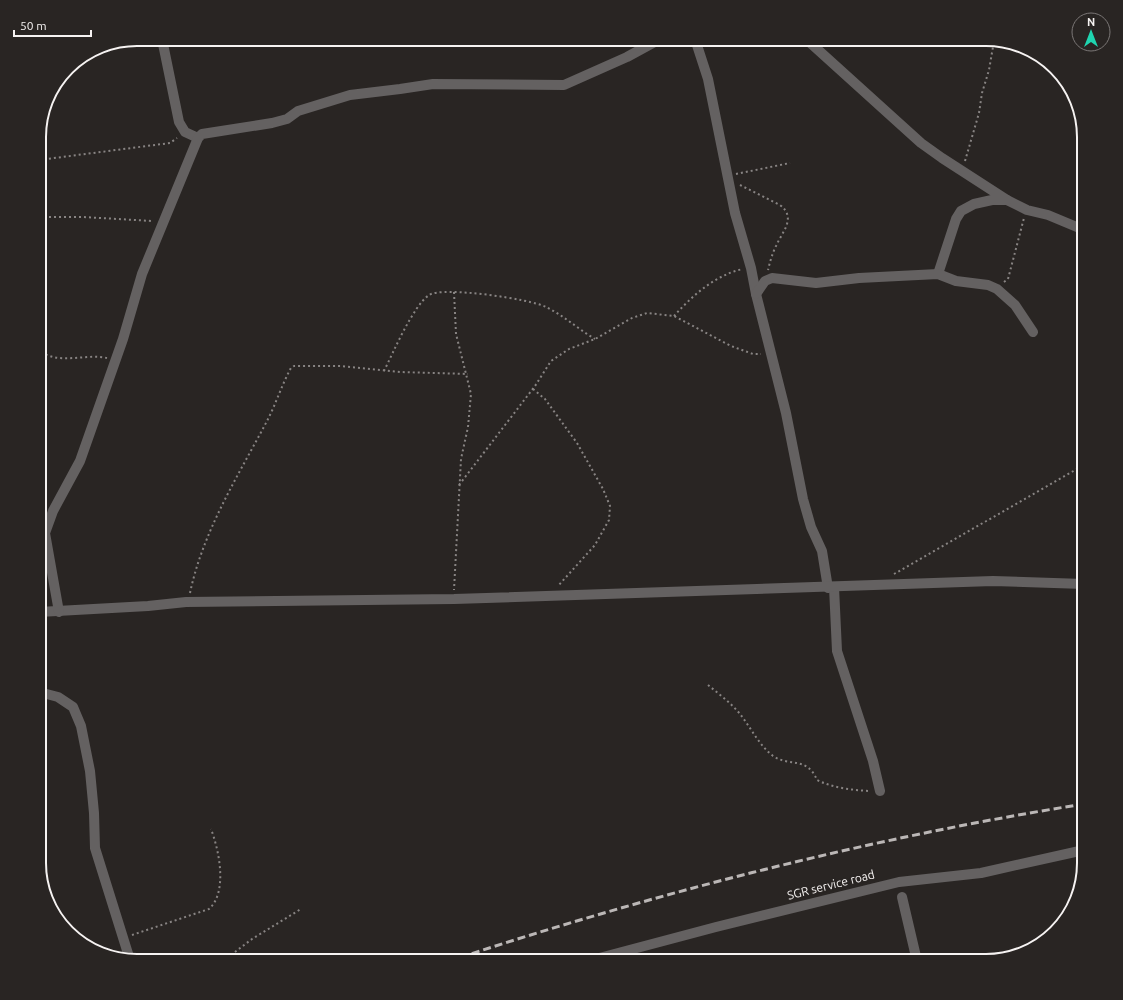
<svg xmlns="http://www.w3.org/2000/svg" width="1123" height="1000" font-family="Ubuntu,sans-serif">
  <rect width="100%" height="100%" fill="#292523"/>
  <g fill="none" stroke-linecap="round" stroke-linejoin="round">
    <g stroke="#888483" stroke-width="2" stroke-dasharray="2 3" stroke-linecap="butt">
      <polyline points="39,160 170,143 177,138"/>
      <polyline points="965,161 979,113 982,93 989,70 994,41"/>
      <polyline points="736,174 790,163"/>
      <path d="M 740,185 L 780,205 C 797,218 782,232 776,246 C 772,254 770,262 768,270"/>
      <polyline points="39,217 83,217 152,221"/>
      <polyline points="1004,282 1008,279 1024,218"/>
      <polyline points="454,292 456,334 471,394 468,427 461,459 454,590"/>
      <path d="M 674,316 C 692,296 715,275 743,269"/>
      <path d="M 39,348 L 39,350 C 58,366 85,353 107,358"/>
      <path d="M 384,371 C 393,353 413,306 429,295 C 442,286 531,299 546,307 C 563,315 578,329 595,339"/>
      <polyline points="533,389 545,399 577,443 603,489 610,506 609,520 595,545 558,586"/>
      <polyline points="459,485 535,386 551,361 569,349 595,339 632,318 647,313 674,316 731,346 753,354 761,354"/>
      <polyline points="894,574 1084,465"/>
      <path d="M 190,593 C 203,531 238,476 267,421 C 276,404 282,384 291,368 L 294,366 L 341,366 L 400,372 L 468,374"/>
      <path d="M 708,685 C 719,694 731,703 740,714 C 751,728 759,745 773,756 C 789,767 807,756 817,780 C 833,788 852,790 870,791"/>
      <path d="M 132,935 L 209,909 C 228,892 219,850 211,829"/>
      <polyline points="223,961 252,939 301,909"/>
    </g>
    <g stroke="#646161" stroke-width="10">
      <polyline points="162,39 179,122 185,132 198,138"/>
      <polyline points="695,39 708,79 735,213 751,268 756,294 786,413 803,499 811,527 822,551 828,588"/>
      <polyline points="806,39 890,115 921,143 942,158 1007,200 1027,210 1048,215 1084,230"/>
      <polyline points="938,274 956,219 961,211 974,204 992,200 1007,200"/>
      <polyline points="756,294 765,281 772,278 816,283 859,278 938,274 956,281 988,285 997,289 1015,305 1033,332"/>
      <polyline points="834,587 837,651 873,761 880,791"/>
      <polyline points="39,612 148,606 186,602 454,599 993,581 1084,584"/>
      <polyline points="59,612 45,533 53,511 80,461 123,339 142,274 198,138 202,134 272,123 287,119 298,111 350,95 400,89 433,84 564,85 627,57 660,39"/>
      <polyline points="39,692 58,697 73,707 81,726 90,771 94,813 95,848 130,960"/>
      <polyline points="902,897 917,961"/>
      <polyline points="588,961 716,927 899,882 981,873 1084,850"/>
    </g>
    <path stroke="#bbb7b6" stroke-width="3" stroke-dasharray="8 4" stroke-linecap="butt" d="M 449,961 C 656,893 869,838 1084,804"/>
  </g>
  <polygon fill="#b6b4b0" points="42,120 43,120 43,137 39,137 39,130"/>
  <polygon fill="#d4d1cd" stroke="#949290" points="42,120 43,120 43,129 39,129"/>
  <g text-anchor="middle" stroke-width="4" stroke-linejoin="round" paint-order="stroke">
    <g font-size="12" fill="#f6f3f2" stroke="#292523">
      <text transform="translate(831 885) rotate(-14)" y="4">SGR service road</text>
    </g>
  </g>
  <path d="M0 0H1123V1000H0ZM137 46H986A91 91 0 0 1 1077 137V863A91 91 0 0 1 986 954H137A91 91 0 0 1 46 863V137A91 91 0 0 1 137 46Z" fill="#292523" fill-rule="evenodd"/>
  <path fill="none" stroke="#f6f3f2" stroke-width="2" d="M137 46H986A91 91 0 0 1 1077 137V863A91 91 0 0 1 986 954H137A91 91 0 0 1 46 863V137A91 91 0 0 1 137 46Z"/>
  <g transform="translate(1091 32)"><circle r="19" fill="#292523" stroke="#7b7776"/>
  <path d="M0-3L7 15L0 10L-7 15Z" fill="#1fd5b0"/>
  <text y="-6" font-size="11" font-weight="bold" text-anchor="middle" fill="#f6f3f2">N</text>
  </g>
  <path d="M14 30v6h77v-6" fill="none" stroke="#f6f3f2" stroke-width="2"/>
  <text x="20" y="30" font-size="12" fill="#f6f3f2" stroke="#292523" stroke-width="3" paint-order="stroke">50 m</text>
</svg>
